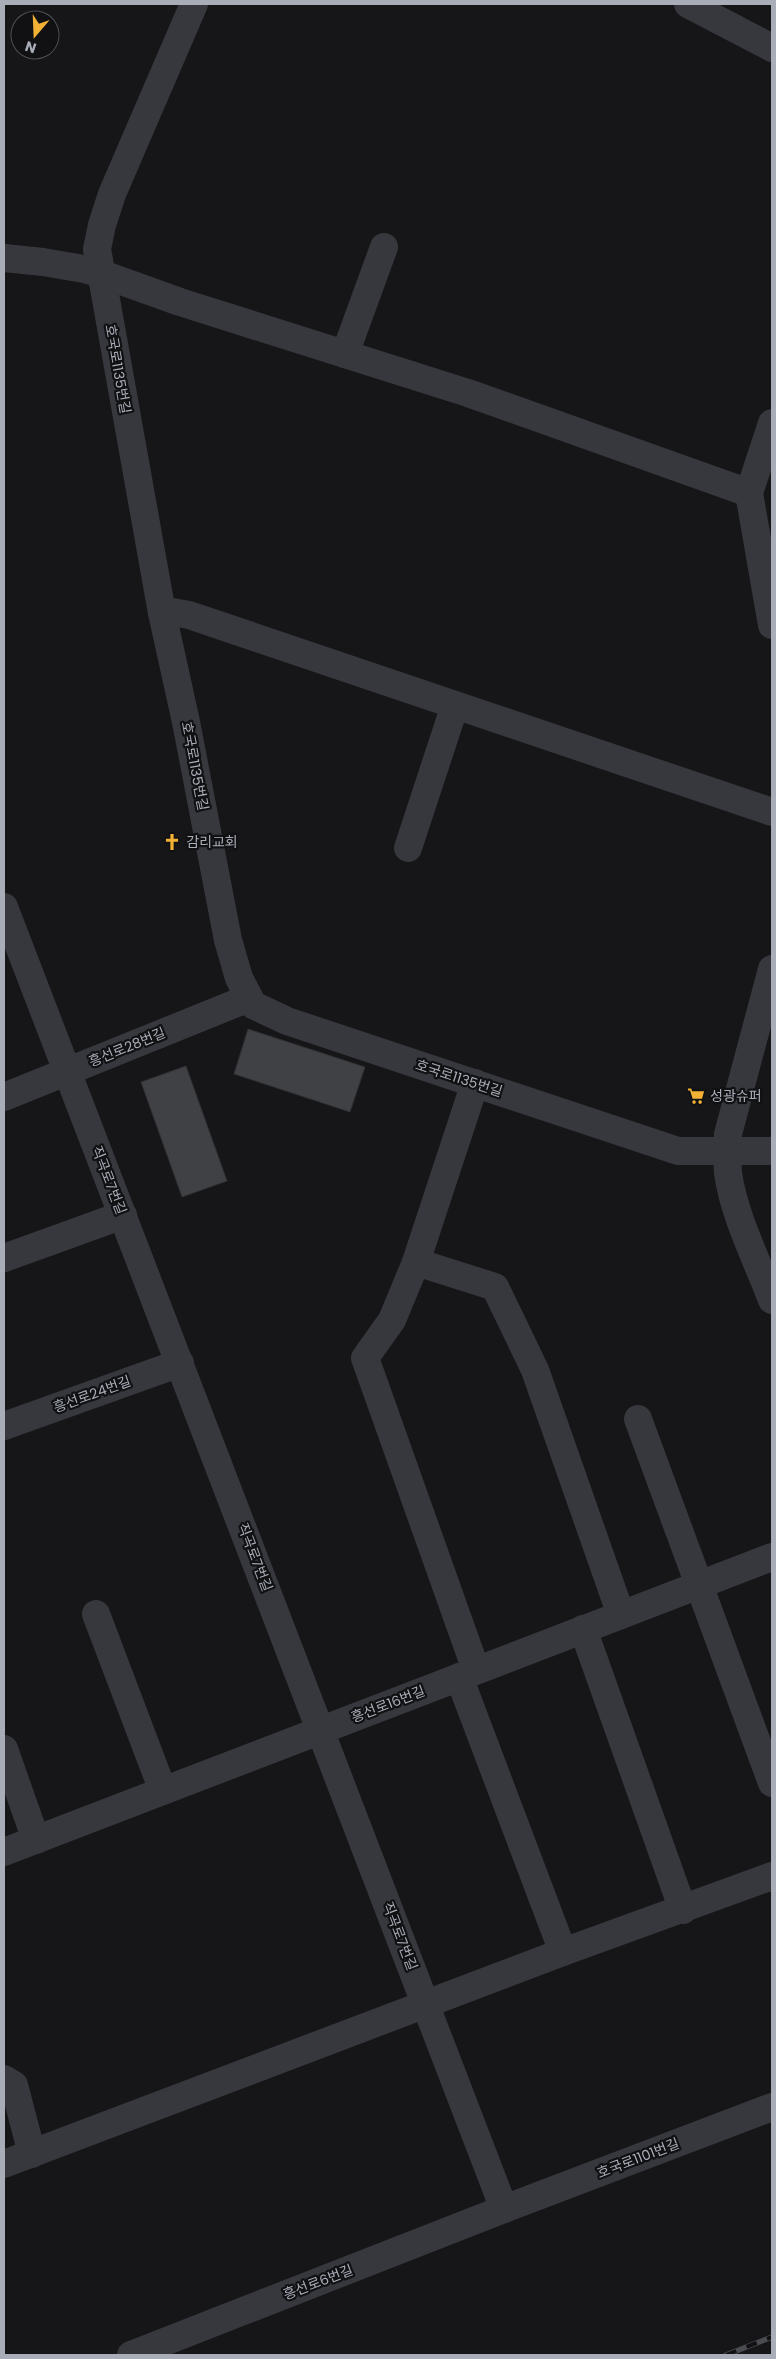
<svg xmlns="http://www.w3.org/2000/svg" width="776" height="2359" font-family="Poppins,'Noto Sans KR',sans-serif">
  <rect width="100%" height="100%" fill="#161618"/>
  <g fill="#404145" stroke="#303034">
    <polygon points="248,1029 365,1067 350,1112 234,1074"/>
    <polygon points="186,1066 227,1181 182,1197 141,1082"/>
  </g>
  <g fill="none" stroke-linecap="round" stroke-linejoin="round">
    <g stroke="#37383d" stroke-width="28">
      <polyline points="194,4 112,194 102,225 97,249 162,613 186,722 228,940 239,978 253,1005 287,1021 678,1151 772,1151"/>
      <polyline points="4,258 43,262 84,269 102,274 180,302 468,393 749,493"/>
      <polyline points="345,354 384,247"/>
      <polyline points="772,423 749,493 772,625"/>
      <polyline points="162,613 172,612 189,615 772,812"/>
      <polyline points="408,848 455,705"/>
      <polyline points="4,907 504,2209"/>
      <path d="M 772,969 L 728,1134 C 728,1147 727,1160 728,1173 C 734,1216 757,1260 772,1300"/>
      <polyline points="475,1083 416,1262 392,1320 365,1358 476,1670"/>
      <polyline points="4,1097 249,998"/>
      <polyline points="4,1258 123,1215"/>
      <polyline points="416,1262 495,1287 535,1370 621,1615"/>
      <polyline points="638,1419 772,1783"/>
      <polyline points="4,1426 180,1363"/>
      <polyline points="96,1614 163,1791"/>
      <polyline points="583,1629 683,1910"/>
      <polyline points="459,1677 563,1952"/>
      <polyline points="4,1749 36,1840"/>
      <polyline points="4,1852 772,1557"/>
      <polyline points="4,2079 14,2085 32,2154"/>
      <polyline points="4,2164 563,1952 772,1876"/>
      <polyline points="131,2355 504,2209 772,2107"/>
    </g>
    <polyline stroke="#37383d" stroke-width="28" points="688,4 772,48"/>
    <g stroke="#4a4c52" stroke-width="5.5">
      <polyline id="rail" points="726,2355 772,2337"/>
    </g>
    <use href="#rail" stroke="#111113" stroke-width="4" stroke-dasharray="11" stroke-linecap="butt"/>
  </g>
  <defs>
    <g id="church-bare" transform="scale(1.35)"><path d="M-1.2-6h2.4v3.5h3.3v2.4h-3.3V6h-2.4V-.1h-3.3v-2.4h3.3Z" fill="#f2b134" stroke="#111113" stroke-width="2.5" paint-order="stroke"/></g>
    <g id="supermarket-bare" transform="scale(1.35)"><path d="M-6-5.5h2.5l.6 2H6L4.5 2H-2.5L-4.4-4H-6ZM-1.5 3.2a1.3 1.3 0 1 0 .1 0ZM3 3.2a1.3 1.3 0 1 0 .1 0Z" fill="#f2b134" stroke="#111113" stroke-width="2.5" paint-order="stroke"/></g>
  </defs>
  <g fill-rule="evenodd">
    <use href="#church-bare" x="172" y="842"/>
    <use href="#supermarket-bare" x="696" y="1096"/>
  </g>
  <g text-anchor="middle" stroke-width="4.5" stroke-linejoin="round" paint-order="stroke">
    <g font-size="14" fill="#a8adb8" stroke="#111113">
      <text transform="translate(118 369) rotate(80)" y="5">호국로1135번길</text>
      <text transform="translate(195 766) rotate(79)" y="5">호국로1135번길</text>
      <text transform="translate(127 1047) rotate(-22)" y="5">흥선로28번길</text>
      <text transform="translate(459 1078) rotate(18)" y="5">호국로1135번길</text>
      <text transform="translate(109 1180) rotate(69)" y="5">직곡로7번길</text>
      <text transform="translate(92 1394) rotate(-20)" y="5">흥선로24번길</text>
      <text transform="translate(255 1557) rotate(69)" y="5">직곡로7번길</text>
      <text transform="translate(388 1704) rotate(-21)" y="5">흥선로16번길</text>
      <text transform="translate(400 1936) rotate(69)" y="5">직곡로7번길</text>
      <text transform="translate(638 2158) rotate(-21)" y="5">호국로1101번길</text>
      <text transform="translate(318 2282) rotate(-21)" y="5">흥선로6번길</text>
    </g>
    <g font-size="14" fill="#a8adb8" stroke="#111113" text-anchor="start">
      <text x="186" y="847">감리교회</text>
      <text x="710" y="1101">성광슈퍼</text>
    </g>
  </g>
  <rect width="776" height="2359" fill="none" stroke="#a8adb8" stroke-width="10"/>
  <g transform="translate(35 35) rotate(199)"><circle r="24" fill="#111113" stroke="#4d4f55"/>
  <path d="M0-4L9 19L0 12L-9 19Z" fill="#f2b134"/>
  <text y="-8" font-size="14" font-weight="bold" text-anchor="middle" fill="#a8adb8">N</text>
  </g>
</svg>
